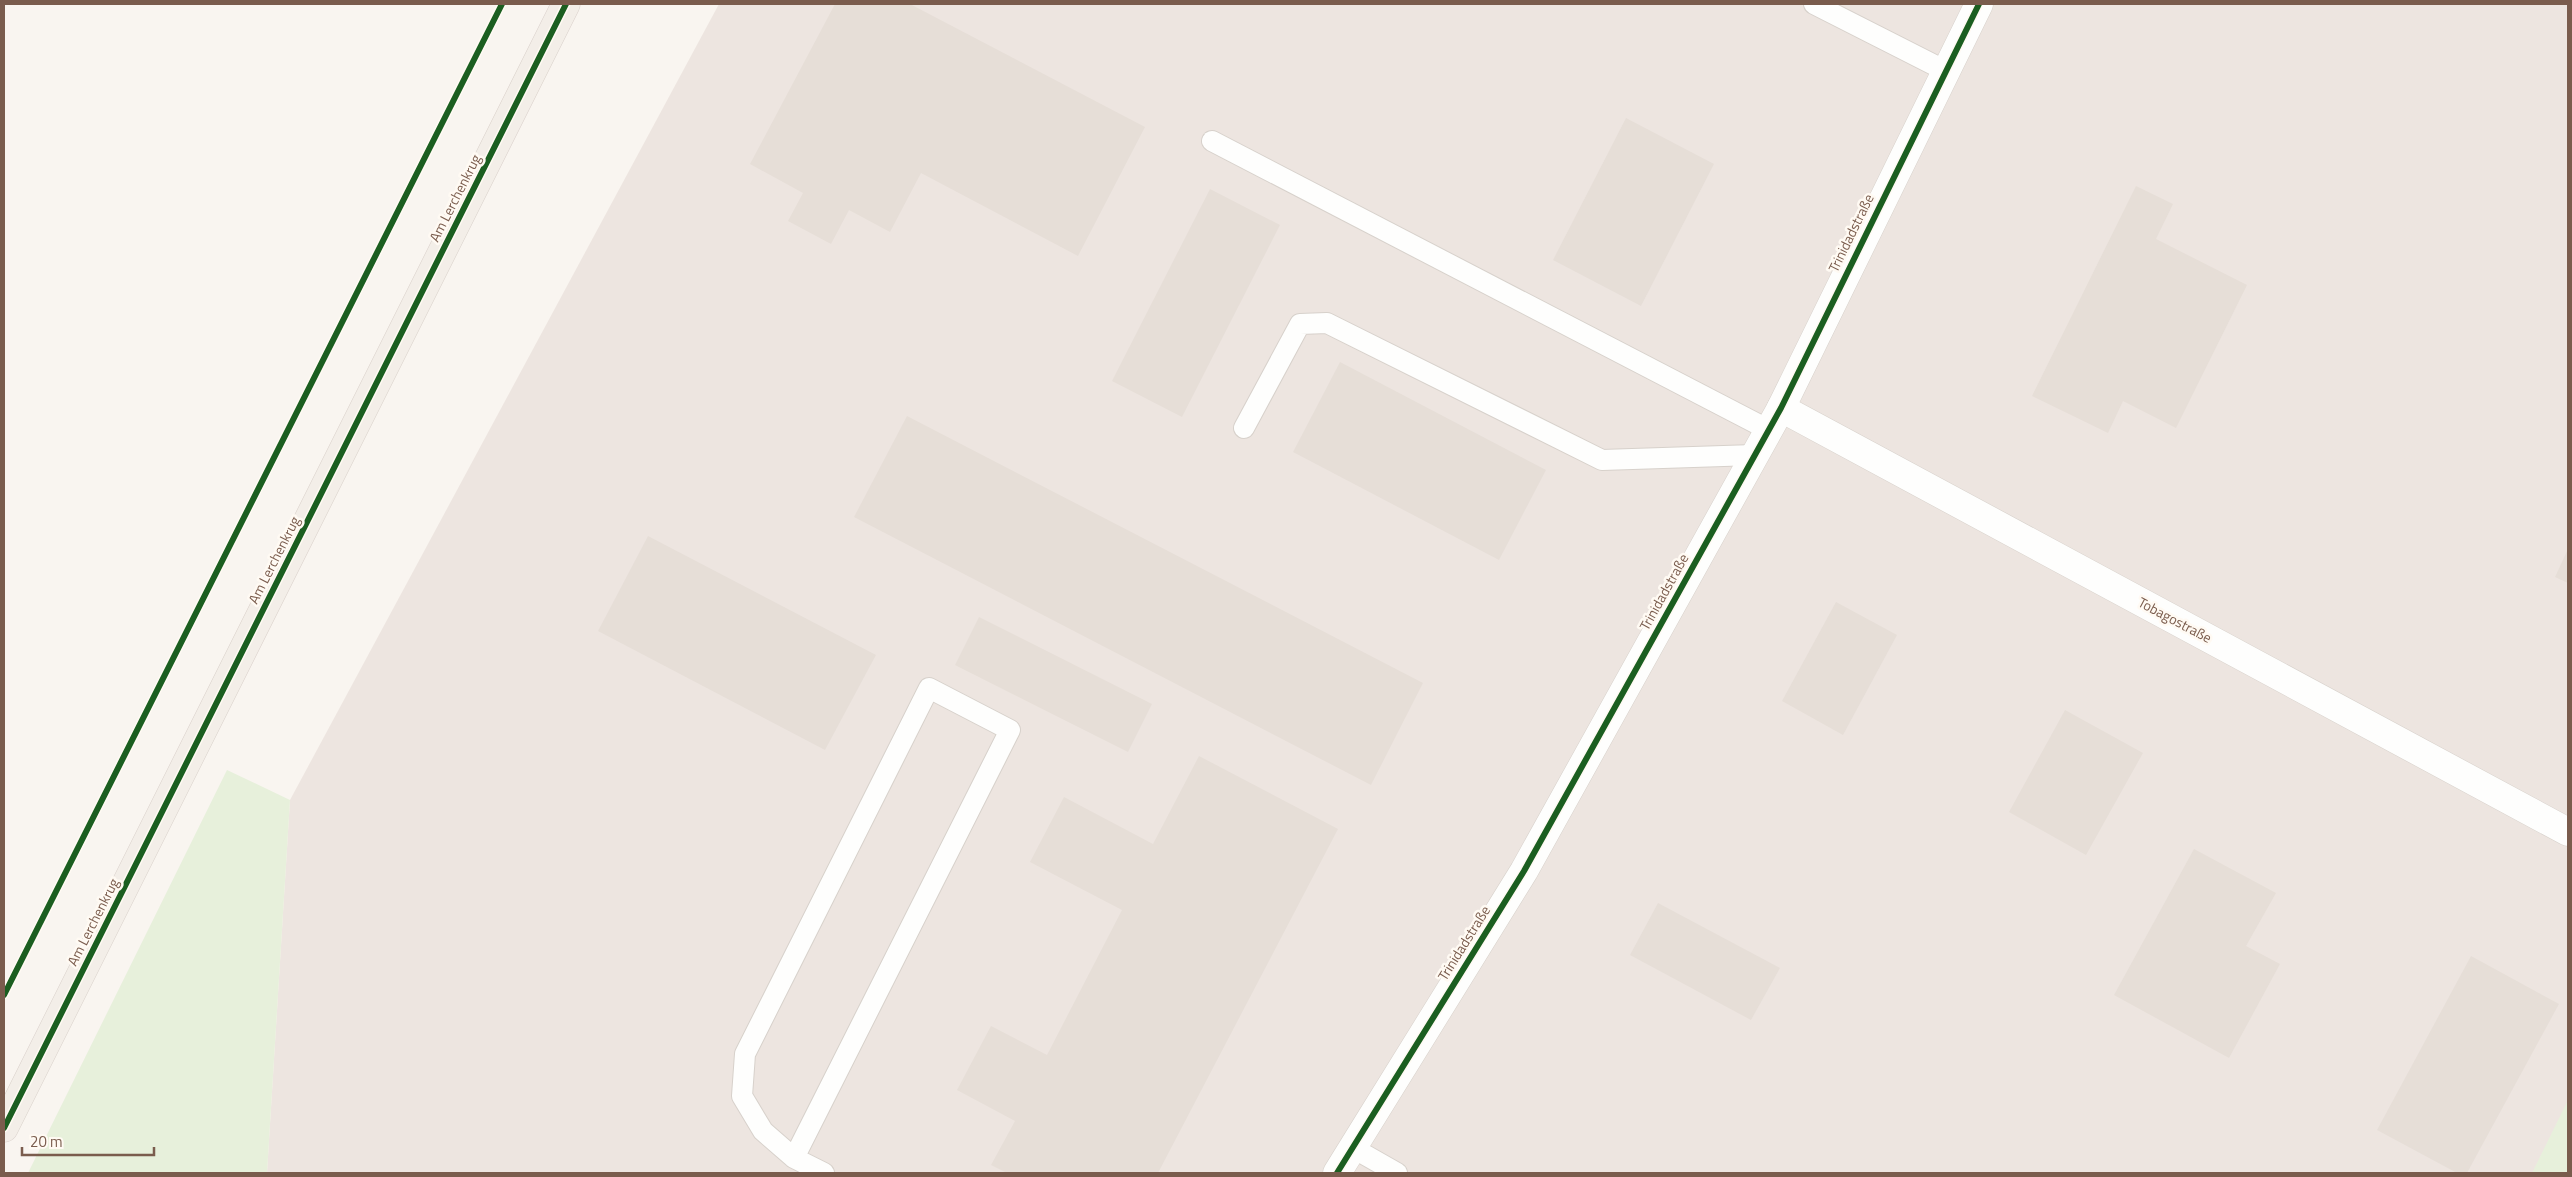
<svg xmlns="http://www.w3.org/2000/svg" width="2572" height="1177" font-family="'Titillium Web',sans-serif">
  <rect width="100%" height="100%" fill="#f9f5f0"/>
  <polygon fill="#ede5e0" points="719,4 2568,4 2568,1173 267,1173 290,800"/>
  <g fill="#e7f0db">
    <polygon points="227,770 290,800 267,1173 28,1173"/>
    <polygon points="2568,1100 2568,1173 2532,1173"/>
  </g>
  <g fill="#e6ded7">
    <polygon points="835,4 910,4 1145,127 1078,256 921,173 890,232 849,210 831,244 788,221 803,193 750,164"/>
    <polygon points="1626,118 1714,164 1641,306 1553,260"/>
    <polygon points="2136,186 2173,204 2156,239 2247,285 2176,428 2123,401 2108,433 2032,396"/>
    <polygon points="1210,189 1280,225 1182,417 1112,381"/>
    <polygon points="1340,362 1546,470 1499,560 1293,452"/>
    <polygon points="907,416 1423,683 1371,785 854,517"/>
    <polygon points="648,536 876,655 825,750 598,631"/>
    <polygon points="2568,549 2568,583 2555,577"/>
    <polygon points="1836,602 1897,635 1843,735 1782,701"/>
    <polygon points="979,617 1152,704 1128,752 955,665"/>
    <polygon points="2065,710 2143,753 2086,855 2009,812"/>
    <polygon points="1199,756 1338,829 1158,1173 1007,1173 991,1165 1015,1121 957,1090 991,1026 1047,1055 1122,910 1030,862 1064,797 1153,844"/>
    <polygon points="2194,849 2276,893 2246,946 2280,964 2229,1058 2114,995"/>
    <polygon points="1658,903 1780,968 1751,1020 1630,955"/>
    <polygon points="2471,956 2559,1004 2467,1173 2457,1173 2377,1130"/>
  </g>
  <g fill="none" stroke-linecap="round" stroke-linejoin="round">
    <g stroke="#d7d1cb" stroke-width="22">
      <g id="service">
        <polyline points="1814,4 1946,71"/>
        <polyline points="1212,141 1769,430"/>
        <polyline points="1244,428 1300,324 1327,323 1602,460 1754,455"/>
        <polyline points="1353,1148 1397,1173"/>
        <polyline points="794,1158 1010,730 929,688 745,1054 742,1096 763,1131 794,1158 824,1173"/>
      </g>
    </g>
    <g stroke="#d7d1cb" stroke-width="29">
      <g id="minor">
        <polyline points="1781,408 2568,832"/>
        <polyline points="1337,1173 1524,871 1781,408 1979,4"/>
      </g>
    </g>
    <g stroke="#dad1cc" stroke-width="29">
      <polyline id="primary" points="4,1128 566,4"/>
    </g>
    <use href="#service" stroke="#fefefd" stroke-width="20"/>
    <use href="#minor" stroke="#fefefd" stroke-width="28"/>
    <use href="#primary" stroke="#f3eee8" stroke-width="28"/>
    <g stroke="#fffaf3" stroke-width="9">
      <g id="cycleway">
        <polyline points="4,995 502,4"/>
        <polyline points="4,1128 566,4"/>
        <polyline points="1337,1173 1524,871 1781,408 1979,4"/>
      </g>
    </g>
    <use href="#cycleway" stroke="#1b5e20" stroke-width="6"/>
  </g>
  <g text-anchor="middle" stroke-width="5" stroke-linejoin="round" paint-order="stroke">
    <g font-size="14" fill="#7a5c4d" stroke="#fffaf3">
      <text transform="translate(455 198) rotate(-63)" y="5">Am Lerchenkrug</text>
      <text transform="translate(1851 233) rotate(-64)" y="5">Trinidadstraße</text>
      <text transform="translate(274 560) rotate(-63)" y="5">Am Lerchenkrug</text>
      <text transform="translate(1664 592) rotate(-61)" y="5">Trinidadstraße</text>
      <text transform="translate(2175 620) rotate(28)" y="5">Tobagostraße</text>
      <text transform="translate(93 922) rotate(-63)" y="5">Am Lerchenkrug</text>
      <text transform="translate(1464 943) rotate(-58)" y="5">Trinidadstraße</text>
    </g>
  </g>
  <rect width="2572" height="1177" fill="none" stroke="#7a5c4d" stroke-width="10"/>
  <path d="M22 1147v8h132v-8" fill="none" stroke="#7a5c4d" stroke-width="2.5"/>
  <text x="30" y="1147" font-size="15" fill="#7a5c4d" stroke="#fffaf3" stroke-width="4" paint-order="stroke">20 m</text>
</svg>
